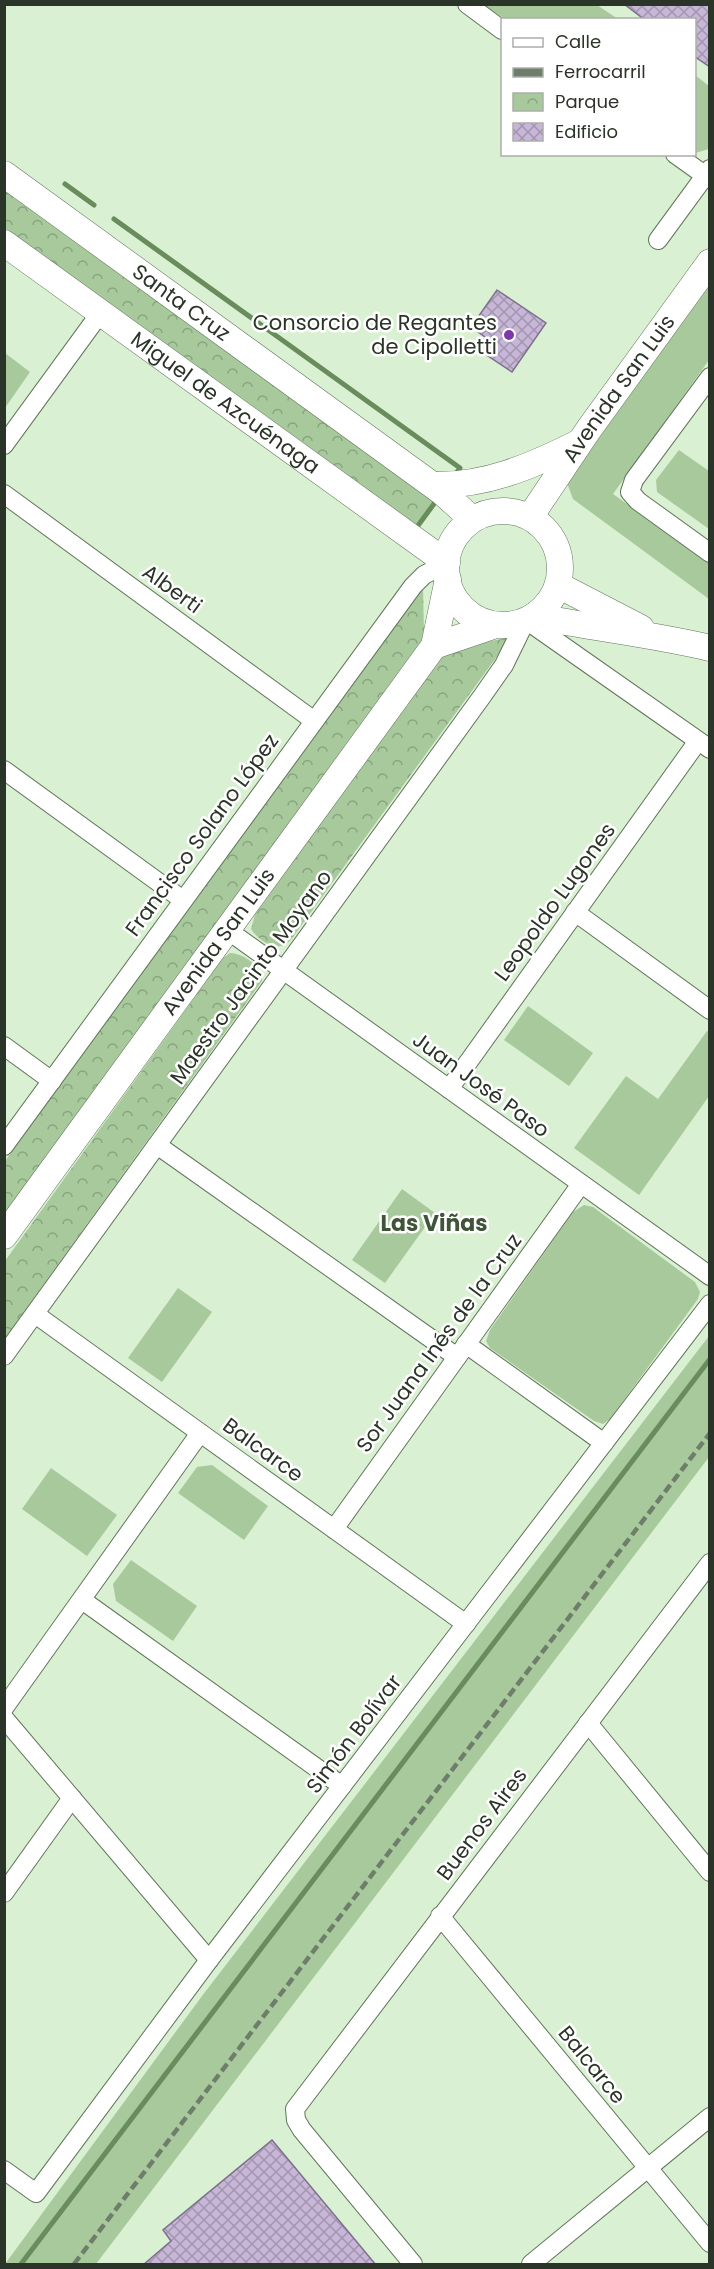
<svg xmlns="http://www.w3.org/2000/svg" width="714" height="2269" font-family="Poppins,sans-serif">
  <defs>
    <pattern id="park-crowns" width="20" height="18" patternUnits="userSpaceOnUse" patternTransform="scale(1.5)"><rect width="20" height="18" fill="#a7c99c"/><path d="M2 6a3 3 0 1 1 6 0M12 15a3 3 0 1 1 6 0" fill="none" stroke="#88a47f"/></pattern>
    <pattern id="building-cross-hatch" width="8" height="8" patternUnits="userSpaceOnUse" patternTransform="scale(1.5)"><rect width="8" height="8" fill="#c7b6d7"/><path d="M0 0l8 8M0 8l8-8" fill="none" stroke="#a295ae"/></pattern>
  </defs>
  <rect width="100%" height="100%" fill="#d9f1d2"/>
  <g fill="#a7c99c">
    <polygon points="484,5 597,5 618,19 505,19"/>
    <polygon points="695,75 709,86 709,149 695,153"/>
    <polygon points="709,284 709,360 613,494 709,563 709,599 573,499 567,483"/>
    <polygon points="5,353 30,372 5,408"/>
    <polygon points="679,450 709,471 709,529 657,492 656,480"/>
    <polygon points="528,1006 593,1053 569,1086 504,1040"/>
    <polygon points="707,1031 710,1032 709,1096 639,1195 574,1148 626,1076 658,1099"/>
    <polygon points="402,1189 435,1213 385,1283 352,1260"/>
    <polygon points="584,1205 593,1207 695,1282 700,1292 698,1299 610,1419 603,1424 594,1421 490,1348 486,1341 490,1330 573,1212"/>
    <polygon points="178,1288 212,1312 162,1382 128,1358"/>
    <polygon points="709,1336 709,1457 96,2264 5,2264 202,1996"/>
    <polygon points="212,1465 268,1506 244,1540 178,1493 197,1467"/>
    <polygon points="51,1468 117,1515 87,1556 22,1509"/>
    <polygon points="131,1560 197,1606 173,1641 116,1601 113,1584"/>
  </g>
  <g fill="url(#park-crowns)">
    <polygon points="5,187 436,500 417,527 5,229"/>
    <polygon points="423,585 424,637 5,1214 5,1161"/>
    <path d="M 511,637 L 290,941 C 277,954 259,941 251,929 L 255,915 L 445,650 Z"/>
    <path d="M 230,953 C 243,953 264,968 262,981 L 5,1338 L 5,1261 L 223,958 Z"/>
  </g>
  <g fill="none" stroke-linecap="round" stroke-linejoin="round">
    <g stroke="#698c5d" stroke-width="5">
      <polyline points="65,184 94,205"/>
      <polyline points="114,219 460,468 455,475"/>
      <polyline points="414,531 439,497"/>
      <polyline points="21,2264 710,1359"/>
    </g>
  </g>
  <g fill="url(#building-cross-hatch)" stroke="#7f6f8e" stroke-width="1.5">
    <polygon points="624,4 710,4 710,67 694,56 694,20 645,20"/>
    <polygon points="497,290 546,323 512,372 485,354 492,342 471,327"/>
    <polygon points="272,2140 376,2265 143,2265 171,2241 163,2230"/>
  </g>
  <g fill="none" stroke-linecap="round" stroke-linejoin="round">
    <g stroke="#61765a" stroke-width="20">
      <g id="minor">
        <polyline points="467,4 502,30"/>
        <polyline points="675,154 710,179"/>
        <polyline points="658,240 710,169"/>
        <polyline points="710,377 634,480 630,492 638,501 710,553"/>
        <polyline points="4,445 101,312"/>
        <polyline points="4,494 313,720"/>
        <polyline points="4,770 183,900"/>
        <polyline points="575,912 710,1010"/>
        <polyline points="226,929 710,1276"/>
        <polyline points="4,1046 52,1081"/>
        <polyline points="449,1089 698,741"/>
        <polyline points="157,1145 457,1357"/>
        <polyline points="4,1146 413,586 424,575 447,563"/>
        <polyline points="35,1314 466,1624"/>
        <polyline points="466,1344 604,1443"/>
        <polyline points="4,1356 483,695 504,665 526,620 710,749"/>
        <polyline points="334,1529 581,1184"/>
        <polyline points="82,1600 342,1786"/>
        <polyline points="4,1708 200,1433"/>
        <polyline points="4,1718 209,1960"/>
        <polyline points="588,1723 710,1872"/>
        <polyline points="4,1893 72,1798"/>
        <polyline points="440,1916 710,2243"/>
        <polyline points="4,2170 36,2193 209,1960 710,1304"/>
        <polyline points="413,2264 302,2130 296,2120 295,2109 710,1563"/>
        <polyline points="531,2264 710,2117"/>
      </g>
    </g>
    <g stroke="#61765a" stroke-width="27">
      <g id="secondary">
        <path id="s1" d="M 4,174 L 442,492 L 472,519"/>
        <path id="s2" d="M 4,243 L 447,563"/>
        <path d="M 433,485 C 486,486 532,466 578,443"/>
        <circle cx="503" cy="568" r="57"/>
        <path id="s3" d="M 530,517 L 589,429 L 710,262"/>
        <polyline points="558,585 641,628"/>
        <path d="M 534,616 C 593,628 651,634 710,648"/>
        <polyline points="434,646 496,625"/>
        <path id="s4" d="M 4,1236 L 434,646 L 448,579"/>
      </g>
    </g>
    <use href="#minor" stroke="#fff" stroke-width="18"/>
    <use href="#secondary" stroke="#fff" stroke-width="26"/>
    <polyline stroke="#6f7e6b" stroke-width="4.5" stroke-dasharray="9 4.5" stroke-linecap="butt" points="74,2264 710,1433"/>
  </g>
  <circle fill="#7c37aa" stroke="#fff" stroke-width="2" cx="509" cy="335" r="6"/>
  <g text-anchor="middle" stroke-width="5" stroke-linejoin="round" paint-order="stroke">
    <g font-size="21" fill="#2b3428" stroke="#fff">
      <text dy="7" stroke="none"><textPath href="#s1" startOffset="219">Santa Cruz</textPath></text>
      <text dy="7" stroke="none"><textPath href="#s3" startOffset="156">Avenida San Luis</textPath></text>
      <text dy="7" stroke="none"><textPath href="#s2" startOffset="273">Miguel de Azcuénaga</textPath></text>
      <text transform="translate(172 589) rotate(36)" y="7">Alberti</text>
      <text transform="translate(202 835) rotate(-54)" y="7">Francisco Solano López</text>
      <text transform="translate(555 902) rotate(-54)" y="7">Leopoldo Lugones</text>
      <text dy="7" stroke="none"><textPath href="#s4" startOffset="364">Avenida San Luis</textPath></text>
      <text transform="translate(251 977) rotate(-54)" y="7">Maestro Jacinto Moyano</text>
      <text transform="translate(481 1085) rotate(36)" y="7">Juan José Paso</text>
      <text transform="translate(439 1343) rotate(-54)" y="7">Sor Juana Inés de la Cruz</text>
      <text transform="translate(263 1450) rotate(36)" y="7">Balcarce</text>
      <text transform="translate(354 1734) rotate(-53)" y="7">Simón Bolívar</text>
      <text transform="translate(482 1824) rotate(-53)" y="7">Buenos Aires</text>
      <text transform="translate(592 2065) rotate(51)" y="7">Balcarce</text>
    </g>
    <g font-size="21" fill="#2b3428" stroke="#fff" text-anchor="end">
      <text x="497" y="330">Consorcio de Regantes<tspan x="497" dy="24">de Cipolletti</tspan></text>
    </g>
    <g font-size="22" font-weight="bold" fill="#40543a" stroke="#fff">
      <text x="434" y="1231">Las Viñas</text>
    </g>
  </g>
  <rect width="714" height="2269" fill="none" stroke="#2b3428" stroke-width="12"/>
  <rect x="501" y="18" width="195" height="138" fill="#ffffff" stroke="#aaaea9" stroke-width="1.5"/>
  <rect x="513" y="38" width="30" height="9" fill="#ffffff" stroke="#aaaea9" stroke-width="1.5"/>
  <text x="555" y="48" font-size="18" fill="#2b3428">Calle</text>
  <rect x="513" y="68" width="30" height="9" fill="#6f7e6b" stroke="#aaaea9" stroke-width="1.5"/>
  <text x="555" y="78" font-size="18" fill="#2b3428">Ferrocarril</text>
  <rect x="513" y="93" width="30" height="18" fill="url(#park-crowns)" stroke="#aaaea9" stroke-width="1.5"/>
  <text x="555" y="108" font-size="18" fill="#2b3428">Parque</text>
  <rect x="513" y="123" width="30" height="18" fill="url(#building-cross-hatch)" stroke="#aaaea9" stroke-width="1.5"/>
  <text x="555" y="138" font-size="18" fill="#2b3428">Edificio</text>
</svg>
